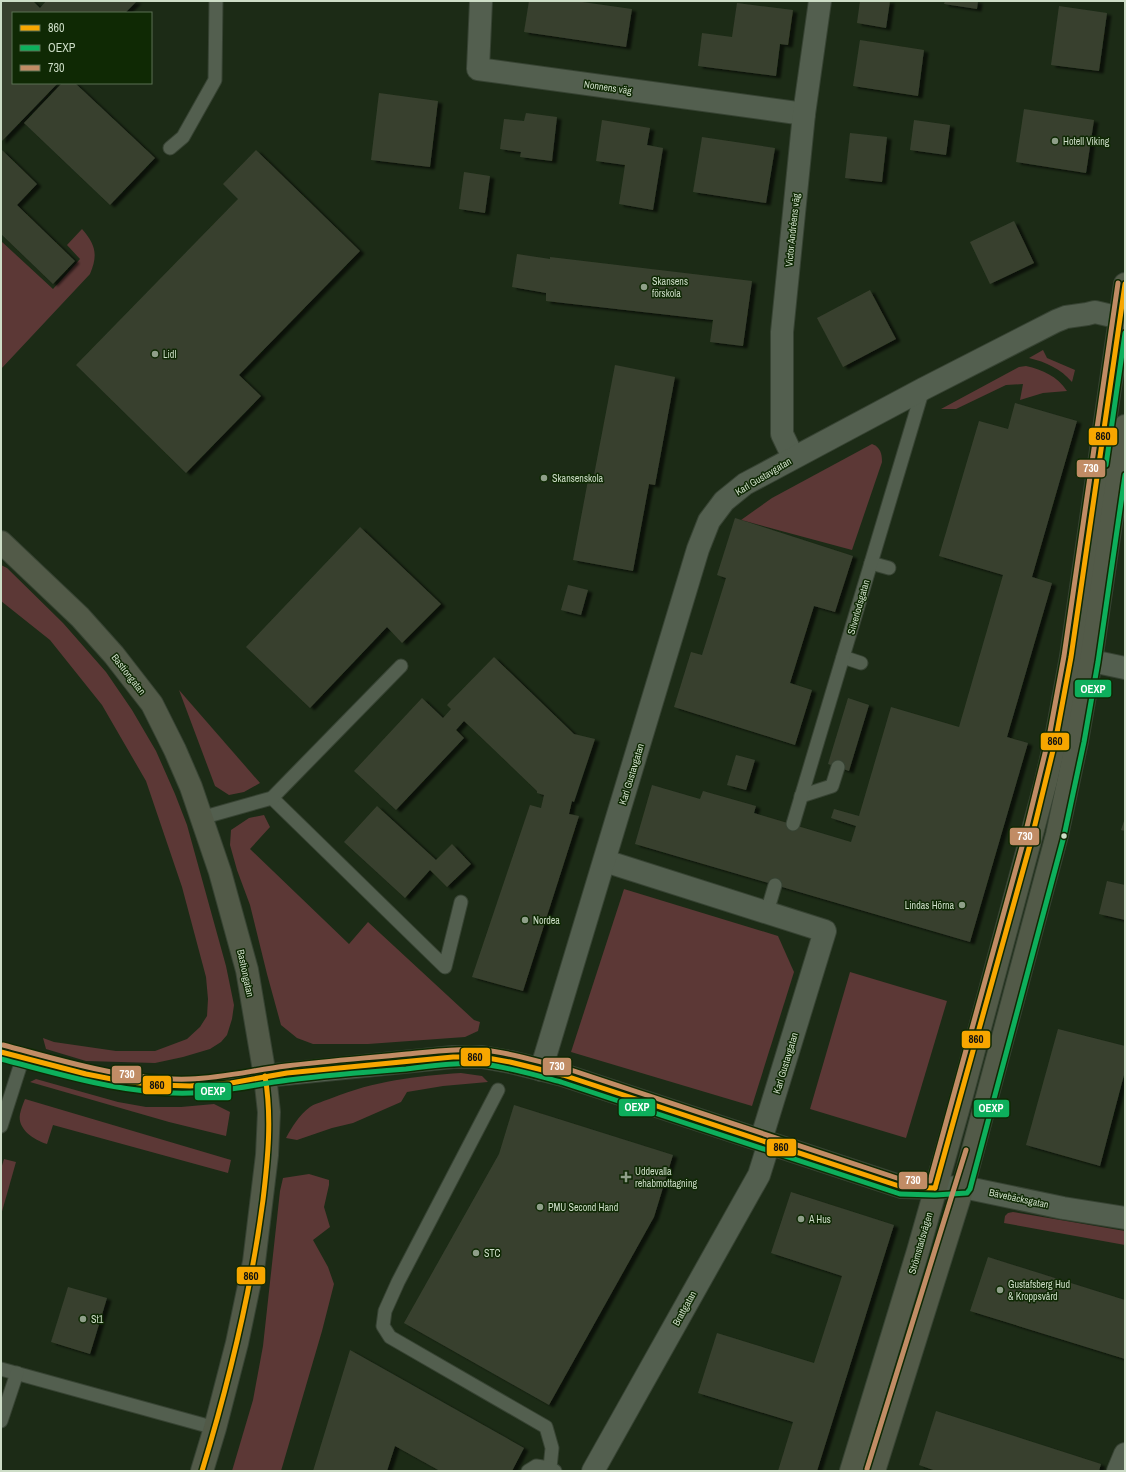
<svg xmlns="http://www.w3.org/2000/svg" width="1126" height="1472" font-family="'Archivo Narrow',sans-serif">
  <defs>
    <filter id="shadow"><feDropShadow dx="4.5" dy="2.5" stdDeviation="1" flood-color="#0009"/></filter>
  </defs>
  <rect width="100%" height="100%" fill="#1c2b16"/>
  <g fill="#5c3836">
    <path d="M 82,229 C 96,245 98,255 90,274 L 1,369 L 1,241 L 53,289 L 80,259 L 67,245 Z"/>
    <path d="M 1043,350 L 1047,358 L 1075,370 L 1072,382 C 1061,369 1046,362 1029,358 Z"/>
    <path d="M 1026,366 C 1043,370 1057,376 1067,391 L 1043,393 L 1020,400 L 1023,384 L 1006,385 L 956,409 L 941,409 L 1019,367 Z"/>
    <path d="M 872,444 C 880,447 882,453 882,462 L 852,550 L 741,520 L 772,498 Z"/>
    <polygon points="1,565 7,568 63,623 106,672 132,710 156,751 175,794 187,825 226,966 234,1005 232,1019 227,1035 221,1042 210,1049 183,1057 155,1063 86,1061 46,1049 43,1038 54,1042 116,1051 155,1051 187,1039 200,1027 207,1016 208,999 206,977 182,887 146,781 102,705 50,640 1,601"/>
    <polygon points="179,690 260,783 244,792 229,795 215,786"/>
    <polygon points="264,815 270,827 250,849 349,944 368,922 474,1020 480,1022 478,1031 465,1037 368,1044 313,1044 297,1038 281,1025 267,974 250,905 237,870 230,845 231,830 249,818"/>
    <polygon points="624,889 778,936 794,972 752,1106 571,1052"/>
    <polygon points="850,972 947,1001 906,1138 810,1109"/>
    <path d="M 461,1073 L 482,1076 L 488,1082 L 443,1086 L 407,1092 L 401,1102 L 353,1123 L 332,1128 L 297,1140 L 286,1138 C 292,1127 299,1115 310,1107 C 316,1103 325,1101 332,1098 C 374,1081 416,1076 461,1073 Z"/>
    <polygon points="36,1079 118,1102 146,1107 181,1107 214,1104 230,1112 226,1136 169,1122 30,1082"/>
    <path d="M 25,1099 L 231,1160 L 228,1173 L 53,1125 L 47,1144 C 34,1140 17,1129 20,1114 C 21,1109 23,1104 25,1099 Z"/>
    <polygon points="4,1159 16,1162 1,1215 1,1169"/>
    <polygon points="309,1174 329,1180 329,1185 324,1207 330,1227 313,1240 328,1267 334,1284 322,1331 281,1471 232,1471 253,1400 263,1346 280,1191 283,1178"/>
    <polygon points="1013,1212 1125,1231 1125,1245 1004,1223 1005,1216 1008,1213"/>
  </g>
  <g fill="#38402e" filter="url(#shadow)">
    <polygon points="1,1 33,1 40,8 46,1 137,1 125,13 13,13 13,83 58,83 1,142"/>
    <polygon points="529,1 575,1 632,9 626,47 524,32"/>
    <polygon points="860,1 890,1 886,28 857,23"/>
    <polygon points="945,1 978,1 977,9 944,4"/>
    <polygon points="737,3 793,10 788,45 780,44 776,76 698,66 702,33 732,37"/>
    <polygon points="1059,6 1107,13 1099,71 1051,65"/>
    <polygon points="860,40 924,50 918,96 853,86"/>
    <polygon points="62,83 75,83 155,158 110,205 24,123"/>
    <polygon points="379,93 438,101 430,167 371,160"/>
    <polygon points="1024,109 1094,120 1086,173 1016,162"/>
    <polygon points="526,113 557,117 552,161 520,157 521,152 500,149 504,119 524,121"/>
    <polygon points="602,120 650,128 647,145 663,148 653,210 619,204 625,165 596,161"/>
    <polygon points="914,120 950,125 946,155 910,150"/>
    <polygon points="850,133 887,137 882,182 845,178"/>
    <polygon points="702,137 775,148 766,203 693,192"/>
    <polygon points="1,149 37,184 17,205 75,261 53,284 1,234"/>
    <polygon points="256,150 360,251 239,375 261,396 186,473 76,365 238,199 223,184"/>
    <polygon points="464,172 490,176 485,213 459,209"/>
    <polygon points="1014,221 1034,263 990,284 970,242"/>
    <polygon points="517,254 550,259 550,257 752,281 743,346 710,342 713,320 546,301 546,293 512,287"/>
    <polygon points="870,290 896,339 843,367 817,318"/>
    <polygon points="615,365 675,377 655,485 649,484 633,571 573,560 589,475 594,475"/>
    <polygon points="1015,403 1077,421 1032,577 1052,583 1007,737 1028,743 970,942 635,844 652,785 700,799 703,791 756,806 754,813 851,842 856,826 831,818 834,809 859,816 891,707 959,727 1003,575 939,556 979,421 1008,429"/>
    <polygon points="735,518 853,556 835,612 814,606 790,683 812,690 795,745 674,707 691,652 702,655 726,578 717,575"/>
    <polygon points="360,527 441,604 402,643 387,627 310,708 246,647"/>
    <polygon points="568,585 588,590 581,615 561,610"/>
    <polygon points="494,657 574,734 595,739 574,802 572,801 569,814 579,816 523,991 472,977 530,805 541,808 544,795 537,793 537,791 464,721 456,730 464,738 396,810 354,771 422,698 443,718 451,709 447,705"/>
    <polygon points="848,698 869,705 849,771 828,764"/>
    <polygon points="736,755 755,760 746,790 727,785"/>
    <polygon points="377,806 436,860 452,844 471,864 447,887 430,870 405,898 344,842"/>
    <polygon points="1125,818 1125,831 1121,830"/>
    <polygon points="1107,881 1125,885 1125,920 1099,914"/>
    <polygon points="1058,1029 1125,1046 1125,1071 1100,1166 1026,1145"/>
    <polygon points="514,1105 673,1155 654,1217 549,1405 404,1323 499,1154"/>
    <polygon points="791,1192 894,1225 817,1471 778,1471 793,1422 698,1393 717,1333 814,1363 842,1276 771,1253"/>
    <polygon points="988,1257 1125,1300 1125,1359 970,1311"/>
    <polygon points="68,1287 107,1298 90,1354 51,1342"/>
    <polygon points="350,1350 524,1448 512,1471 440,1471 395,1446 387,1471 313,1471"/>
    <polygon points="936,1411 1101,1464 1099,1471 936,1471 919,1465"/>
  </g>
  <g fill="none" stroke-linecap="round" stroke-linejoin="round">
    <g stroke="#374333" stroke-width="15">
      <g id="service">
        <polyline points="170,148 183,137 215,80 216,1"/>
        <polyline points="871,563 889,568"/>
        <polyline points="843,657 861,663"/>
        <polyline points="801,796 832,786 838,767"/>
        <polyline points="272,798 445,967 461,902"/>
        <polyline points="201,818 272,798 401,666"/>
        <polyline points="793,824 923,389"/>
        <polyline points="767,912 775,885"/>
        <path d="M 1,1052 C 41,1062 82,1076 123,1082 C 171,1088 218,1085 265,1076"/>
        <polyline points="498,1090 398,1282 385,1311 383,1326 390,1337 546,1427 552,1448 550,1468 555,1471"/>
        <polyline points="1,1126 23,1057"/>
        <polyline points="1,1369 215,1428"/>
        <polyline points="1,1421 17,1373"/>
        <polyline points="528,1471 536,1466 550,1468"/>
      </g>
    </g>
    <g stroke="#374333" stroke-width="24">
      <g id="minor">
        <polyline points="481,1 478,69 804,114"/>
        <polyline points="793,457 782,434 782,332 804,114 820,1"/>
        <polyline points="1073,657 1125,668"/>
        <polyline points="605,861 825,931 761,1140"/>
        <polyline points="541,1070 698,549 709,521 724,501 745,484 923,389 1056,321 1066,317 1087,314 1095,312 1125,319"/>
        <polyline points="265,1076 453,1057 482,1057 510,1062 563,1075 902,1187 935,1188 963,1187 1063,1208 1125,1218"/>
        <polyline points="593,1471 759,1175 769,1143"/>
        <polyline points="1118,1471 1125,1454"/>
      </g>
    </g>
    <g stroke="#374333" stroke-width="24">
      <g id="secondary">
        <polyline points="1,542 80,617 114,655 152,704 175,750 191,787 220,872 247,970 265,1076 269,1112 267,1155 254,1262 237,1343 215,1428 202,1471"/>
        <polyline points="851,1471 918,1251 958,1110 1046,781 1056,738 1071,657 1125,284"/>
        <polyline points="874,1471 963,1187 1057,835 1077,741 1091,661 1125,426"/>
      </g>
    </g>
    <use href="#service" stroke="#535f4f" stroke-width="13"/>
    <use href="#minor" stroke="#535f4f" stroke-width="22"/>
    <use href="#secondary" stroke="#525a48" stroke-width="22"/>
    <g stroke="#0f2904" stroke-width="8">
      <g id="bus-1">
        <polyline points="1,1052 86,1074 122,1081 158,1085 190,1086 231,1083 287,1073 453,1057 482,1057 510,1062 563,1075 902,1187 935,1188"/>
        <polyline points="935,1188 1030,845 1056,738 1071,657 1125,284"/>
        <path d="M 202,1471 C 229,1382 251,1292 263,1200 C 268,1158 272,1117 265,1076"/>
      </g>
    </g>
    <g stroke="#0f2904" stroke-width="8">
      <g id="bus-2">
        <polyline points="1106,465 1125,333"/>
        <path d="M 1,1059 C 63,1075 126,1095 191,1093 C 225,1092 256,1084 289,1080 C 328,1075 367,1072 406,1069 C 431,1066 457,1062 482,1064 C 508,1067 535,1075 561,1082 L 900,1194 L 935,1195 L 967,1193 L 970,1189 L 1064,836 L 1084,742 L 1098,662 L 1125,475"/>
      </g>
    </g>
    <g stroke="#0f2904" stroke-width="8">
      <g id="bus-3">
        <path d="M 3,1045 C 64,1061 126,1081 190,1079 C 223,1078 254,1070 286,1066 C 326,1061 367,1058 407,1054 C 432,1052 457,1048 482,1050 C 510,1052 538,1062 565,1068 L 903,1180 L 930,1181 L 1023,843 L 1049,737 L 1064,656 L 1118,283"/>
        <polyline points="867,1469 966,1150"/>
      </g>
    </g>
    <use href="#bus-1" stroke="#f7a600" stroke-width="5"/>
    <use href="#bus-2" stroke="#0daf5c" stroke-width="5"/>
    <use href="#bus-3" stroke="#c18c65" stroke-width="5"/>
  </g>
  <g fill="#8f9f89" stroke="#0f2904" stroke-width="1.5">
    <circle cx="1055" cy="141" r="4"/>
    <circle cx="644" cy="287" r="4"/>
    <circle cx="155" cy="354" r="4"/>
    <circle cx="544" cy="478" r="4"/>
    <circle cx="962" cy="905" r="4"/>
    <circle cx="525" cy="920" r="4"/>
    <path d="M624 1171h4v4h4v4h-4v4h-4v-4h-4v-4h4z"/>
    <circle cx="540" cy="1207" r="4"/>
    <circle cx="801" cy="1219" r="4"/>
    <circle cx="476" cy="1253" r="4"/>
    <circle cx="1000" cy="1290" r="4"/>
    <circle cx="83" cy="1319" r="4"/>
  </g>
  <circle fill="#cdddc7" stroke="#0f2904" stroke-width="1.5" cx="1064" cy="836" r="3.5"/>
  <g text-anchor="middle" stroke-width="3" stroke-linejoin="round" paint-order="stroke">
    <g font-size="10" fill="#cdddc7" stroke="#0f2904">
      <text transform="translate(608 87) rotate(8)" y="4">Nonnens väg</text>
      <text transform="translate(792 230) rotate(-84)" y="4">Victor Andréens väg</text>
      <text transform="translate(763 476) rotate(-31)" y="4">Karl Gustavgatan</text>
      <text transform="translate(858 607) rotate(-74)" y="4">Silverlodsgatan</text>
      <text transform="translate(129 674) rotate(52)" y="4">Bastiongatan</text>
      <text transform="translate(631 774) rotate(-73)" y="4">Karl Gustavgatan</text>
      <text transform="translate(246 973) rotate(78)" y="4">Bastiongatan</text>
      <text transform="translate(785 1063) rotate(-73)" y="4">Karl Gustavgatan</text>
      <text transform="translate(1019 1198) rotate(12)" y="4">Bävebäcksgatan</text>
      <text transform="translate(920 1243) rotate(-74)" y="4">Strömstadsvägen</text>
      <text transform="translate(684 1308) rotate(-61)" y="4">Brattgatan</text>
    </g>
    <g font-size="10" fill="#cdddc7" stroke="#0f2904" text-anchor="start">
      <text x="1063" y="145">Hotell Viking</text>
      <text x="652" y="285">Skansens<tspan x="652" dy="12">förskola</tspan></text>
      <text x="163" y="358">Lidl</text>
      <text x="552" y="482">Skansenskola</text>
      <text x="954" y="909" text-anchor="end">Lindas Hörna</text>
      <text x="533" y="924">Nordea</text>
      <text x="635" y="1175">Uddevalla<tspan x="635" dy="12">rehabmottagning</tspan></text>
      <text x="548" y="1211">PMU Second Hand</text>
      <text x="809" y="1223">A Hus</text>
      <text x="484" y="1257">STC</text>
      <text x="1008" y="1288">Gustafsberg Hud<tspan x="1008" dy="12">&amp; Kroppsvård</tspan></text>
      <text x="91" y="1323">St1</text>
    </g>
  </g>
  <g stroke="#0f2904" stroke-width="1.5">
    <rect x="1088" y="427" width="30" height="19" rx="4" fill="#f7a600"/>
    <rect x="1076" y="459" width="30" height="19" rx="4" fill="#c18c65"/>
    <rect x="1074" y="679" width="38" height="19" rx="4" fill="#0daf5c"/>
    <rect x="1040" y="732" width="30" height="19" rx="4" fill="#f7a600"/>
    <rect x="1009" y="827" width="31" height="19" rx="4" fill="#c18c65"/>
    <rect x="961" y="1030" width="30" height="19" rx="4" fill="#f7a600"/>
    <rect x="460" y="1047" width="31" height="20" rx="4" fill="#f7a600"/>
    <rect x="542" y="1057" width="30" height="19" rx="4" fill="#c18c65"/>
    <rect x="111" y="1065" width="31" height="19" rx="4" fill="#c18c65"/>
    <rect x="142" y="1075" width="30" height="20" rx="4" fill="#f7a600"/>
    <rect x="194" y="1082" width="38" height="19" rx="4" fill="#0daf5c"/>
    <rect x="618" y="1098" width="38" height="19" rx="4" fill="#0daf5c"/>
    <rect x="973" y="1099" width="37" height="19" rx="4" fill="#0daf5c"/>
    <rect x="766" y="1138" width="31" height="19" rx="4" fill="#f7a600"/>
    <rect x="898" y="1171" width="30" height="19" rx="4" fill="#c18c65"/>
    <rect x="236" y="1266" width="30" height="19" rx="4" fill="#f7a600"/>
  </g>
  <g font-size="11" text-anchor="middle" font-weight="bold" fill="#fff">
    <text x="1091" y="472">730</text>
    <text x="1093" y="693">OEXP</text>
    <text x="1025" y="840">730</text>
    <text x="557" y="1070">730</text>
    <text x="127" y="1078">730</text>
    <text x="213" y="1095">OEXP</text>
    <text x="637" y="1111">OEXP</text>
    <text x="991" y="1112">OEXP</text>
    <text x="913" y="1184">730</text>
  </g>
  <g font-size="11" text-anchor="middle" font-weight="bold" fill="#111">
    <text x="1103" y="440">860</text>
    <text x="1055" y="745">860</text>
    <text x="976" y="1043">860</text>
    <text x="475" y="1061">860</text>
    <text x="157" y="1089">860</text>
    <text x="781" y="1151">860</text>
    <text x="251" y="1280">860</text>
  </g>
  <rect width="1126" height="1472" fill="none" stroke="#cdddc7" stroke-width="4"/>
  <rect x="12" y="12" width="140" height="72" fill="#0f2904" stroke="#5b7152"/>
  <rect x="20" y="25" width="20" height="6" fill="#f7a600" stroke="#5b7152"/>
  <text x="48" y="32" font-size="12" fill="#cdddc7">860</text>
  <rect x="20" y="45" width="20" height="6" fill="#0daf5c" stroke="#5b7152"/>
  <text x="48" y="52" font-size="12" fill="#cdddc7">OEXP</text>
  <rect x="20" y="65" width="20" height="6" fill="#c18c65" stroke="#5b7152"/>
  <text x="48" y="72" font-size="12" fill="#cdddc7">730</text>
</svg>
